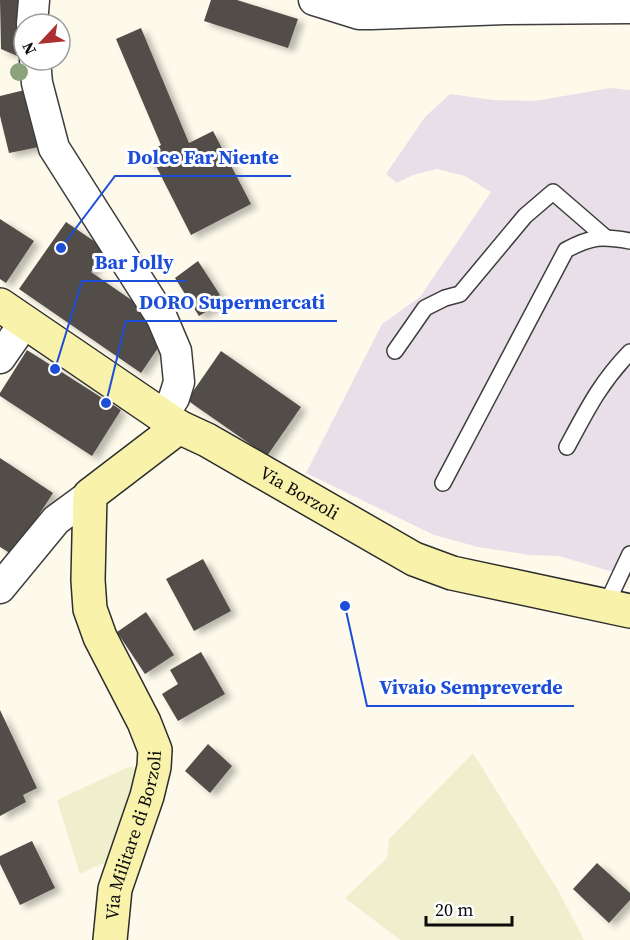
<svg xmlns="http://www.w3.org/2000/svg" width="630" height="940" font-family="'Source Serif 4',serif">
  <defs>
    <filter id="shadow"><feDropShadow dx="6" dy="4" stdDeviation="3" flood-color="#0004"/></filter>
  </defs>
  <rect width="100%" height="100%" fill="#fdfaeb"/>
  <polygon fill="#e9dfe9" points="610,88 630,90 630,577 559,556 530,555 478,547 434,535 306,473 382,324 420,297 491,192 465,176 437,169 413,175 397,183 386,174 425,117 450,94 493,100 535,101"/>
  <g fill="#f0efcd">
    <polygon points="473,753 558,890 584,940 400,940 345,898 387,858 389,839"/>
    <polygon points="128,767 133,767 137,772 137,782 108,861 80,874 57,800"/>
  </g>
  <g fill="#524d48" filter="url(#shadow)">
    <polygon points="0,0 24,0 22,22 22,58 1,49"/>
    <polygon points="211,0 237,0 298,19 288,48 204,21"/>
    <polygon points="141,28 189,143 213,131 251,204 191,235 154,162 149,165 144,155 161,145 116,39"/>
    <polygon points="33,88 49,145 9,153 0,116 0,96"/>
    <polygon points="0,219 34,241 6,283 0,279"/>
    <polygon points="66,222 107,250 91,272 143,308 162,342 141,373 19,289"/>
    <polygon points="198,261 224,301 199,316 175,278"/>
    <polygon points="27,350 121,410 92,456 0,396 0,393"/>
    <polygon points="221,351 301,407 267,456 187,400"/>
    <polygon points="0,458 53,493 13,555 0,547"/>
    <polygon points="203,559 231,611 194,631 166,579"/>
    <polygon points="146,612 174,655 145,674 117,632"/>
    <polygon points="201,652 225,694 178,721 162,694 178,684 170,670"/>
    <polygon points="0,710 37,788 23,795 26,802 0,816"/>
    <polygon points="208,744 232,766 210,793 185,771"/>
    <polygon points="32,841 55,888 20,905 0,864 0,856"/>
    <polygon points="597,863 630,893 630,900 609,923 573,889"/>
  </g>
  <g fill="none" stroke-linecap="round" stroke-linejoin="round">
    <g stroke="#3e3e3e" stroke-width="18">
      <g id="lane">
        <polyline points="395,351 425,308 445,298 460,294 525,216 553,192 605,237"/>
        <path d="M 567,447 C 587,410 600,383 630,352"/>
        <path d="M 443,483 L 566,250 C 592,236 602,236 630,241"/>
        <polyline points="606,605 630,554"/>
      </g>
    </g>
    <g stroke="#3e3e3e" stroke-width="33">
      <g id="street">
        <polyline points="314,0 359,14 372,14 505,9 630,8"/>
        <polyline points="32,24 34,0"/>
        <polyline points="35,60 37,83 54,148 162,318 176,351 179,382 174,398 163,416"/>
        <polyline points="0,358 25,322"/>
        <polyline points="0,588 56,520 90,495"/>
      </g>
    </g>
    <g stroke="#2d2d2d" stroke-width="36">
      <g id="secondary">
        <path id="s1" d="M 0,305 L 179,427 L 207,440 L 414,559 L 452,573 L 630,611"/>
        <path id="s2" d="M 110,940 L 115,889 L 147,796 L 154,767 L 155,750 L 144,722 L 100,637 L 90,609 L 88,580 L 90,495 L 179,427"/>
      </g>
    </g>
    <use href="#lane" stroke="#fff" stroke-width="15"/>
    <use href="#street" stroke="#fff" stroke-width="30"/>
    <use href="#secondary" stroke="#f8f2ab" stroke-width="33"/>
  </g>
  <circle fill="#8aa37c" cx="19" cy="72" r="9"/>
  <g text-anchor="middle" stroke-width="6" stroke-linejoin="round" paint-order="stroke">
    <g font-size="18" fill="#0b0b0b" stroke="#fff">
      <text dy="6" stroke="none"><textPath href="#s1" startOffset="354">Via Borzoli</textPath></text>
      <text dy="6" stroke="none"><textPath href="#s2" startOffset="108">Via Militare di Borzoli</textPath></text>
    </g>
  </g>
  <path fill="none" stroke="#1d4ed8" stroke-width="2" d="M61 248L115 176H291M55 369L82 281H186M106 403L126 321H337M345 606L367 706H574"/>
  <g fill="#1d4ed8" stroke="#fff" stroke-width="2">
    <circle cx="61" cy="248" r="6"/>
    <circle cx="55" cy="369" r="6"/>
    <circle cx="106" cy="403" r="6"/>
    <circle cx="345" cy="606" r="6"/>
  </g>
  <g font-size="20" text-anchor="middle" font-weight="bold" fill="#1d4ed8" stroke="#fff" stroke-width="6" stroke-linejoin="round" paint-order="stroke">
    <text x="203" y="164">Dolce Far Niente</text>
    <text x="134" y="269">Bar Jolly</text>
    <text x="232" y="309">DORO Supermercati</text>
    <text x="471" y="694">Vivaio Sempreverde</text>
  </g>
  <g transform="translate(42 42) rotate(244)"><circle r="28" fill="#ffffff" stroke="#9d9d9d" stroke-width="1.5"/>
  <path d="M0-4.5L10 22L0 15L-10 22Z" fill="#ad3031"/>
  <text y="-9" font-size="16" font-weight="bold" text-anchor="middle" fill="#0b0b0b">N</text>
  </g>
  <path d="M426 916v9h86v-9" fill="none" stroke="#0b0b0b" stroke-width="3"/>
  <text x="435" y="916" font-size="18" fill="#0b0b0b" stroke="#ffffff" stroke-width="4.5" paint-order="stroke">20 m</text>
</svg>
